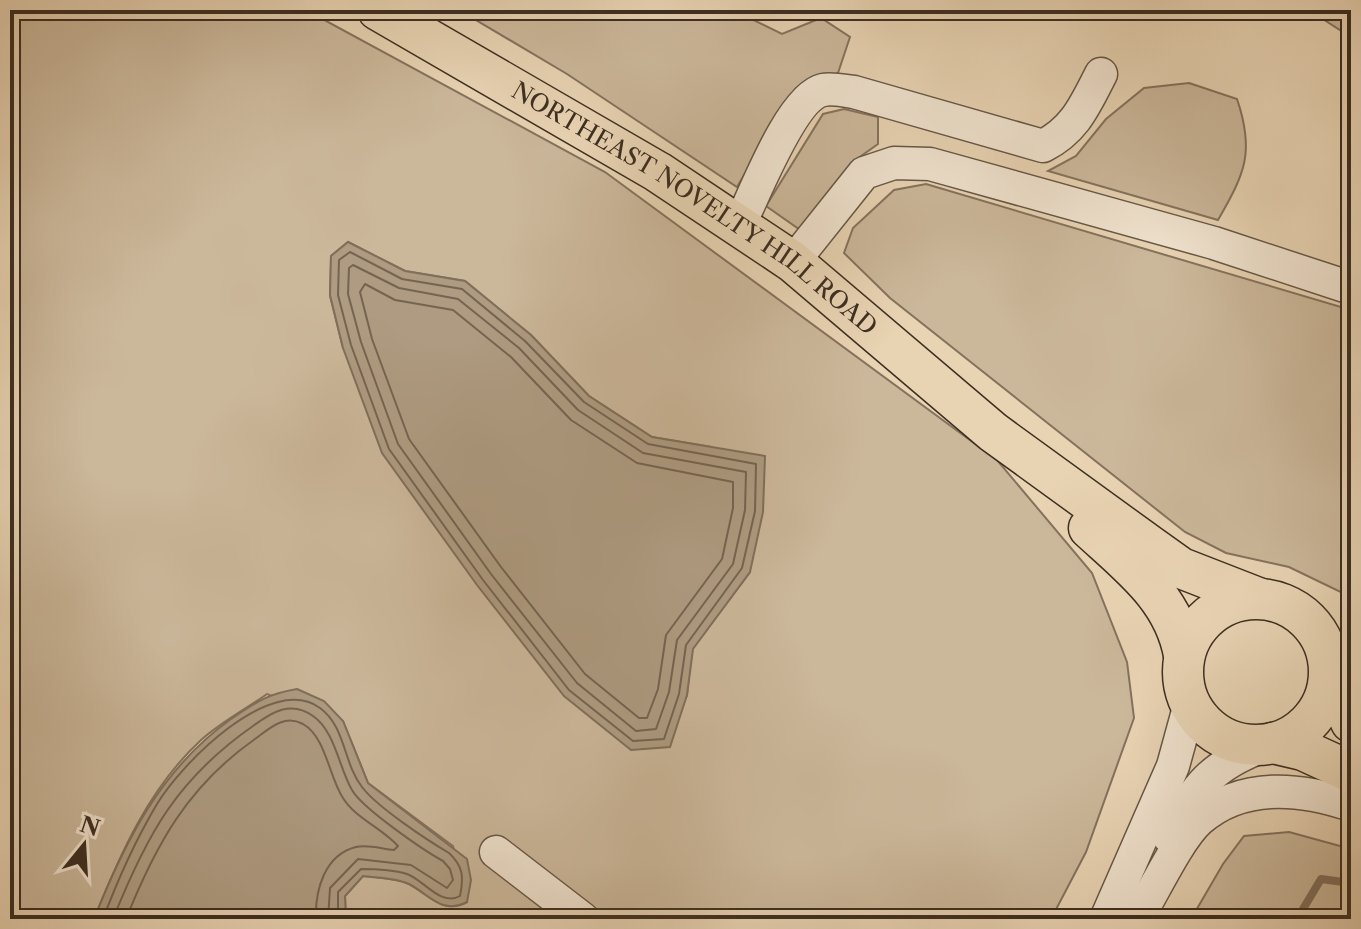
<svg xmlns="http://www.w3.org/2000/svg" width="1361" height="929" font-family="'Libre Caslon Text',serif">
  <rect width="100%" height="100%" fill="#e8d3b3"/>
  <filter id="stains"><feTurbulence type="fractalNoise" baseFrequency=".0025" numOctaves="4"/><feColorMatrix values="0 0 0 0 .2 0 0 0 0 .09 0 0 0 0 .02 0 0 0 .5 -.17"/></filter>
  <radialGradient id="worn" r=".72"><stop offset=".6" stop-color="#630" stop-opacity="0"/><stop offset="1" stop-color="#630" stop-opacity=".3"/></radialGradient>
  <g fill="#cbb79a" stroke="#84725e" stroke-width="2" fill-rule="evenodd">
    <path d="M 10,10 L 306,10 L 605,172 L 997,460 L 1092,573 L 1127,662 L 1134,718 L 1086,852 L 1051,919 L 346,919 L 345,896 L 363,876 C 377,878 396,878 409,884 C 430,895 442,915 467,902 L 453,846 L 368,783 L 343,721 L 267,694 C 246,709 221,722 201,740 C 149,788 120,854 94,919 L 10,919 ZM 348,242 L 405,271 L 465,281 L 531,335 L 589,396 L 652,437 L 711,447 L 750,572 L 692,649 L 687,695 L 343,348 L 330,296 L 331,256 Z"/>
    <polygon points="459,10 733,10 782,34 821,18 850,37 838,73 796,88 737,187 567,74"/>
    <polygon points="1309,10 1351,10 1351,38 1349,36"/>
    <path d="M 1189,83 L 1237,99 C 1255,152 1245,173 1218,220 L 1048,171 L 1076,156 L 1106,119 L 1144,88 Z"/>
    <polygon points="844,109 878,117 878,144 857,159 806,234 766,206 823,114"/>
    <polygon points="926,184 1351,310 1351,601 1347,595 1289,567 1226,553 1185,532 890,298 844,253 853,228 894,190"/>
    <polygon points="1289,832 1351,849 1351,919 1191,919 1223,864 1244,836"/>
  </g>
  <g fill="#ae9b81" stroke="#806f5b" stroke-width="2">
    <polygon points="348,242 405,271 465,281 531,335 589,396 652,437 765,456 763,512 750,572 693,649 687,695 670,747 631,750 564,696 477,585 382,453 343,348 330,295 331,256"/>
    <path d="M 297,689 L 324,701 L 343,721 L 368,783 L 467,859 L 471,880 L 467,902 C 442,915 430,895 409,884 C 396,878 377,878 363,876 L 345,896 L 346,919 L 94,919 C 125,841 161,769 231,719 C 256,702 267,694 297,689 Z"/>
  </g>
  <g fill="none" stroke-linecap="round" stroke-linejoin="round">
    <g stroke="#756451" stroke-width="2">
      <polygon points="350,252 402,279 462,289 525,341 584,402 648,444 756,464 755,511 742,568 686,645 679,694 664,739 633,741 569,690 483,580 389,449 351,345 338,295 339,260"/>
      <polygon points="353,265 399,288 458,299 519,348 578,410 643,453 746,472 745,510 733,564 677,640 669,692 656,729 636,731 577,683 491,574 398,444 361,342 348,294 349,268"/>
      <polygon points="365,284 395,300 453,310 511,357 571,420 637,463 733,482 733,508 722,559 666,635 658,689 647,718 639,718 585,674 501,567 409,439 372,339 360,292"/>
      <path d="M 103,919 C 118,879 135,841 157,804 C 181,764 271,672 320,708 C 346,727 343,763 362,787 C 377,807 427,840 449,853 C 463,866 464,877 460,896 C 441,907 424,880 407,874 C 394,870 375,869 361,869 L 338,892 L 338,919"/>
      <path d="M 113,919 C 147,834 177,779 253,726 C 272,712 291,700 313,716 C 335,731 339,768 352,790 C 362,808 423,850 443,861 L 450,869 L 453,880 L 447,888 L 411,865 L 358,859 L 330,888 L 328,919"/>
      <path d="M 126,919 C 156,844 188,786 255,739 C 270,728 284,714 303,724 C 326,737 329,777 343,798 C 355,818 382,828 398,846 L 394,850 C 382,849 368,844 356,847 C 324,855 315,891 316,919"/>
    </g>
    <polyline stroke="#806f5b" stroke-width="8" points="1297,919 1321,879 1351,883"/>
    <g stroke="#675746" stroke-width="35">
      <g id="minor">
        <path d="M 739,226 C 754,196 791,97 823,90 C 832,88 845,91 854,92 L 1043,146 C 1075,130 1085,105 1101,74"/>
        <polyline points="793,262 864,173 894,163 930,164 1214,243 1351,288"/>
        <path d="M 1169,837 C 1194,787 1213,764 1266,745"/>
        <polyline points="496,852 583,919"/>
        <polyline points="1106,919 1173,766 1190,704"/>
        <path d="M 1137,919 C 1153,893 1178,839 1199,820 C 1242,782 1300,788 1351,805"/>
      </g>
    </g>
    <g stroke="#3c2e21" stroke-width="43">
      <g id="major">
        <path id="s1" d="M 378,10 L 658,172 L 793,262 L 993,432 L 1150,546 L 1181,568 L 1258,598"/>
        <path d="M 1089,528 C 1130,566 1174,598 1184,655"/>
        <circle cx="1256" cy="672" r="73"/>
        <polyline points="1330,672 1351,722"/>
        <polyline points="1273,743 1303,750 1351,772"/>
      </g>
    </g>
    <use href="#minor" stroke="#f0e2ce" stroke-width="32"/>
    <use href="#major" stroke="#e8d3b3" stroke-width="40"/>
  </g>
  <g text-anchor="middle" stroke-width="6" stroke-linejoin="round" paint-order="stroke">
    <g font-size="24" fill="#3c2e21" stroke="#f0e2ce">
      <text dy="8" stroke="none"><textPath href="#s1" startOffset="374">NORTHEAST NOVELTY HILL ROAD</textPath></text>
    </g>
  </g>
  <rect width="1361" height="929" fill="none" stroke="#e8d3b3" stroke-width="40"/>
  <rect x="12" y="12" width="1337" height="905" fill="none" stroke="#3c2e21" stroke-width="4"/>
  <rect x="20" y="20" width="1321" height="889" fill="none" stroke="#3c2e21" stroke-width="2"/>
  <g transform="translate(84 845) rotate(18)" stroke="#f0e2ce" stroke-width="6" paint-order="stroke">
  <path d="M0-6L14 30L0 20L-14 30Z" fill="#3c2e21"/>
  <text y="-12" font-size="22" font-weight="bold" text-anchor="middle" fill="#3c2e21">N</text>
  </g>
  <rect width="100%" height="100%" filter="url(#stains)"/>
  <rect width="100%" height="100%" fill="url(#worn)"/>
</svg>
